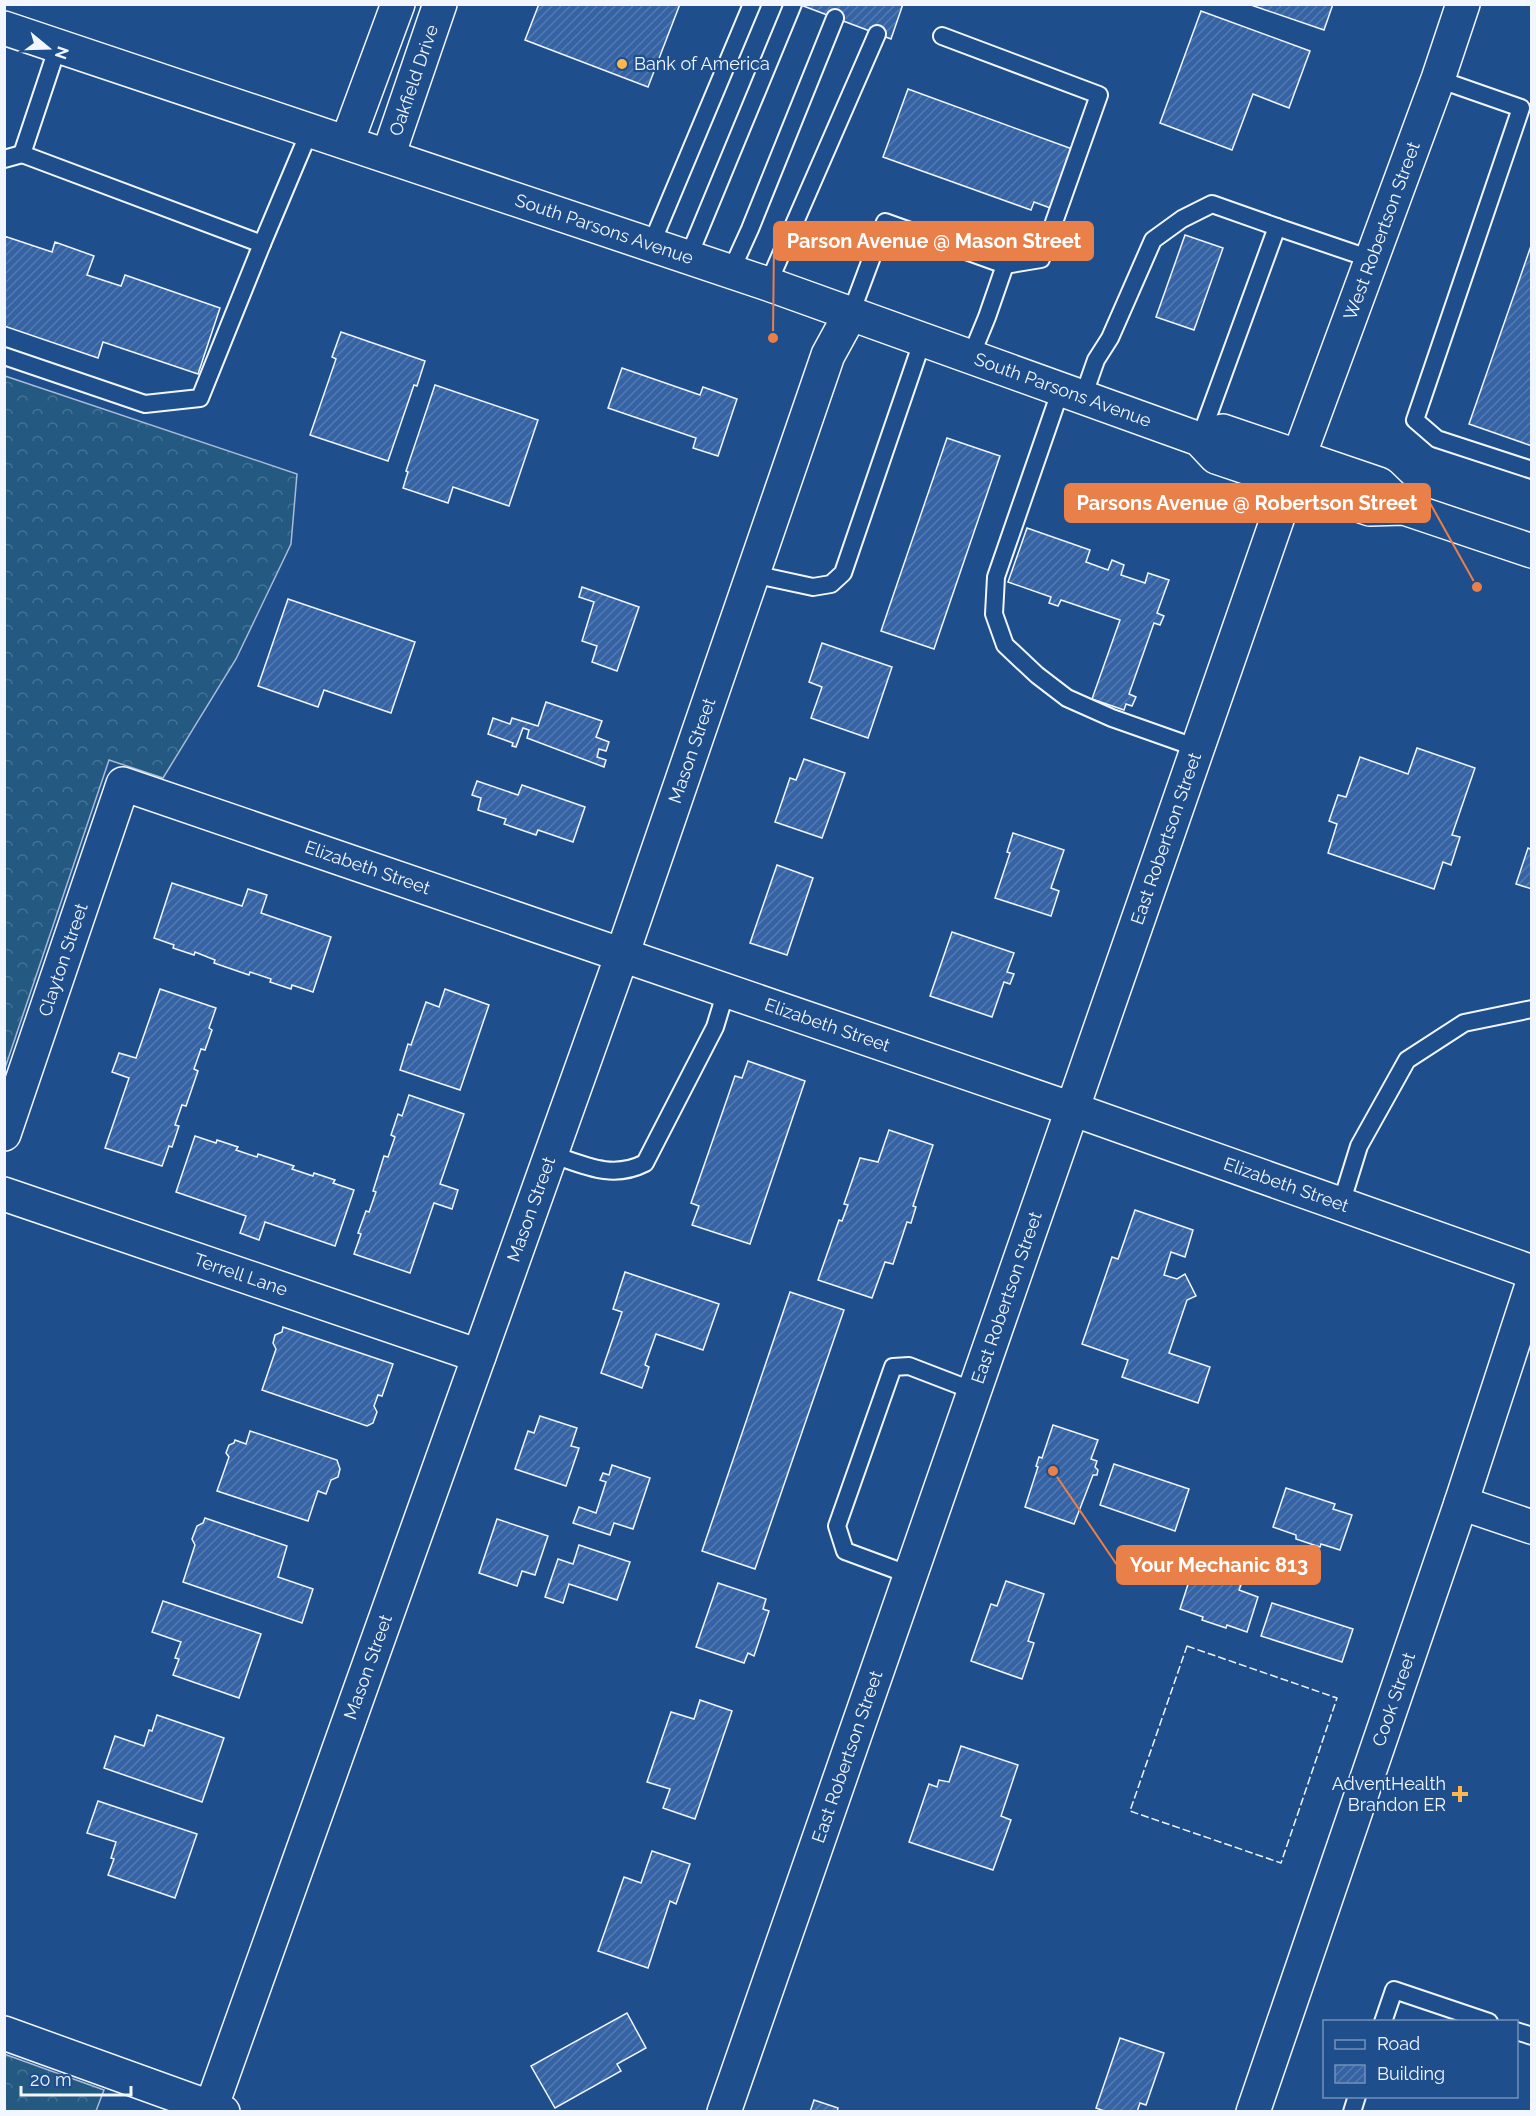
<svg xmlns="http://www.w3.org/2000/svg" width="1536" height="2116" font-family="Raleway,sans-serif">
  <defs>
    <pattern id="forest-crowns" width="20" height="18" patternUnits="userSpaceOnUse" patternTransform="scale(1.5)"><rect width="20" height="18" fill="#245a82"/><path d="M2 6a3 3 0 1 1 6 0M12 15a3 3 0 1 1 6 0" fill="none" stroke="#447295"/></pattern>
    <pattern id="building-hatch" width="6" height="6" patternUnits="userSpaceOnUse" patternTransform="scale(1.5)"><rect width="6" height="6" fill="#3563a3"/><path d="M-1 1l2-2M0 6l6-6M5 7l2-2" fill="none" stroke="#537ab1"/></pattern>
  </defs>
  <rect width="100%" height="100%" fill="#1f4e8c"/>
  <g fill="url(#forest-crowns)" stroke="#a8bbd7" stroke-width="1.5">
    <polygon points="5,376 297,474 291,544 236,659 163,778 109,760 5,1068"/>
    <polygon points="4,2054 104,2090 96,2111 5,2111"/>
  </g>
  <g fill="url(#building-hatch)" stroke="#f2f6ff" stroke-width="1.5">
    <polygon points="539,4 680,4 648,87 525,40"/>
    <polygon points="798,4 903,4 891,39"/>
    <polygon points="1248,4 1333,4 1324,30"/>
    <polygon points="1201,11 1310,51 1289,108 1253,94 1232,150 1160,123"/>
    <polygon points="908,89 1075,150 1053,209 1034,202 1031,210 883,157"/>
    <polygon points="1185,235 1223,248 1194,330 1156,317"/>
    <polygon points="4,236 52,252 55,242 94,256 87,275 121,286 125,275 220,308 198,374 103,342 98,358 4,326"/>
    <polygon points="1532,243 1532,446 1469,424"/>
    <polygon points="341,332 425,361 417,386 414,385 388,461 310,435 336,359 332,357"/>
    <polygon points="622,368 700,395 703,387 737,399 718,456 693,448 696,438 608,408"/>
    <polygon points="435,385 538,420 509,506 453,487 448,503 403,488 408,472 406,471"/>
    <polygon points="947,438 1000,456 934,649 881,631"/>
    <polygon points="1027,528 1090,550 1086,562 1108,570 1112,560 1124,565 1121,575 1145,583 1148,573 1169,580 1157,613 1164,616 1160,625 1154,623 1129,694 1136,697 1132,706 1126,704 1124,710 1092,699 1120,620 1061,600 1058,606 1049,603 1051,597 1008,582"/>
    <polygon points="582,587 639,607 617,671 592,662 597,646 582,641 594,602 579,597"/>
    <polygon points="288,599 415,642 391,713 324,690 318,707 258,686"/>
    <polygon points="822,643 892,667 868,738 811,718 822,687 809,682"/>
    <polygon points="546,702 602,721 596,737 609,742 606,751 599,749 597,757 606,760 604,767 527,738 529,730 523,728 516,747 512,746 513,743 488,734 493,718 510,724 512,718 538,726"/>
    <polygon points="1417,748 1475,768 1452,835 1460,837 1451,865 1443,862 1434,889 1328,853 1337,824 1329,821 1338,795 1346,797 1360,757 1408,774"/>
    <polygon points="804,759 845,773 822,838 775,822 790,778 796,780"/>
    <polygon points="477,781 518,795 522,785 585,807 573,842 538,830 536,835 504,824 506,819 478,810 481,798 472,795"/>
    <polygon points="1013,833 1064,850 1051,888 1059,891 1051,916 995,898 1010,853 1007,852"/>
    <polygon points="1528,848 1532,850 1532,889 1516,884"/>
    <polygon points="777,865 813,878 787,955 750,943"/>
    <polygon points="172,883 242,906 248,889 267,895 261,913 331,937 313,992 292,985 291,989 270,982 271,979 250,972 249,975 214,963 215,960 195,952 194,955 173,948 174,945 154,938"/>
    <polygon points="952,932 1014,953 1007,972 1014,974 1010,984 1004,982 992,1017 930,996"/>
    <polygon points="160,989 216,1008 209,1028 212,1030 205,1050 201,1049 194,1069 198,1071 186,1106 182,1105 175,1125 179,1126 172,1147 169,1146 162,1166 105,1148 129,1078 112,1072 119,1053 136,1058"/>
    <polygon points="445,989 489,1005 460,1090 400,1070 408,1044 411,1045 426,1002 439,1007"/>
    <polygon points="748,1061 805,1081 750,1244 692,1225 699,1206 691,1203 735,1076 742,1078"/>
    <polygon points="409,1095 464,1114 440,1184 458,1190 452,1209 434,1203 410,1273 354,1254 361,1234 358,1233 366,1211 369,1212 376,1192 373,1191 384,1156 388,1157 395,1137 391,1135 398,1114 402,1116"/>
    <polygon points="889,1130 933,1145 913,1206 916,1207 911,1223 907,1222 893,1264 885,1262 872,1298 818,1280 839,1220 842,1221 848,1205 844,1204 860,1158 878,1162"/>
    <polygon points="195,1136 216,1143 217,1140 238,1147 236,1150 257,1157 258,1154 294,1166 292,1169 313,1176 314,1173 335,1180 333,1183 354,1190 335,1246 265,1222 259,1240 240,1233 246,1216 176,1192"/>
    <polygon points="1135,1210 1193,1230 1185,1257 1171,1252 1164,1275 1177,1279 1185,1274 1196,1296 1187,1300 1169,1353 1210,1367 1198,1403 1122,1377 1128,1360 1082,1344 1112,1257 1118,1259"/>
    <polygon points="625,1272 719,1304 703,1350 656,1334 645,1365 649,1367 642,1388 601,1373 622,1312 613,1309"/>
    <polygon points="790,1292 844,1310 755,1569 702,1551"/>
    <polygon points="283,1327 393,1364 382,1396 378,1395 374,1406 377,1412 373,1423 367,1426 262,1390 276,1349 273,1343 275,1335 282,1332"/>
    <polygon points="540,1416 577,1428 571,1446 579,1448 566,1486 515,1469 528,1431 534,1433"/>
    <polygon points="1053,1425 1098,1440 1091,1459 1097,1461 1095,1467 1098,1470 1097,1475 1093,1475 1074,1524 1025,1507 1038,1467 1036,1466 1039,1457 1042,1458"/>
    <polygon points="250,1431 337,1460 340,1469 338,1477 331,1480 326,1494 318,1491 308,1521 217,1491 229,1457 226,1453 229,1445 234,1443 235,1440 246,1444"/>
    <polygon points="1114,1464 1189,1489 1175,1531 1100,1505"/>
    <polygon points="612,1465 650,1478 633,1529 614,1523 610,1535 573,1523 579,1507 596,1513 606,1482 600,1480 603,1473 609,1475"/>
    <polygon points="1286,1488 1335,1504 1333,1509 1352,1515 1340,1550 1321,1544 1320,1547 1296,1539 1296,1535 1273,1527"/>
    <polygon points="205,1518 287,1546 278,1577 313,1589 302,1623 183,1582 195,1545 192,1539 197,1526 203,1523"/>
    <polygon points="497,1519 548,1536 535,1575 522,1571 517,1586 479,1573"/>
    <polygon points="579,1545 630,1562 617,1600 569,1584 563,1603 545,1597 558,1559 573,1564"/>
    <polygon points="1193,1569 1241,1585 1239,1590 1258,1597 1247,1632 1227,1625 1226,1628 1202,1620 1203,1617 1180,1609"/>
    <polygon points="1006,1581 1044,1594 1028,1641 1034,1643 1022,1679 971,1661 991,1604 997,1606"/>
    <polygon points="718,1583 766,1599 763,1609 769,1611 754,1656 748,1653 744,1663 696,1647"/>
    <polygon points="163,1601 261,1634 239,1698 173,1675 179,1659 175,1658 181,1642 152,1632"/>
    <polygon points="1272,1603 1353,1629 1342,1662 1261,1636"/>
    <polygon points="700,1700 732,1711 695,1819 663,1808 670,1789 647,1782 671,1712 694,1719"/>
    <polygon points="157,1715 224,1738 202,1802 104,1768 115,1736 144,1746 149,1730 152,1731"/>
    <polygon points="961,1746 1018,1765 1001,1816 1011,1820 993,1870 909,1842 929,1784 937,1787 939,1780 949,1782"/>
    <polygon points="98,1801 197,1834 175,1898 108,1875 114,1859 111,1858 116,1842 87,1833"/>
    <polygon points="652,1851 690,1864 676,1904 670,1901 648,1968 598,1951 624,1877 641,1883"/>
    <polygon points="627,2013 646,2048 617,2064 621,2071 555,2108 531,2066"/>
    <polygon points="1120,2038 1164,2053 1146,2105 1140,2103 1137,2112 1107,2112 1096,2108"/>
    <polygon points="814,2100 838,2108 837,2112 810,2112"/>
  </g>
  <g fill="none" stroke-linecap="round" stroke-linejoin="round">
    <g stroke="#f2f6ff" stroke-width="20">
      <g id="service">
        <polyline points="942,36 1099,95 1041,259 1005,265"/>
        <polyline points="58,46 22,154 262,244 310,130"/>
        <polyline points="1438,79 1521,108 1415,420 1437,439 1532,470"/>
        <polyline points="4,159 22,154"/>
        <polyline points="1277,227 1371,259"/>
        <polyline points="651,245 752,4"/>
        <polyline points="688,258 793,4"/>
        <polyline points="731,271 750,229 835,18"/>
        <polyline points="768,284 877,34"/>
        <polyline points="851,313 885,222 1005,265 987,317 971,356"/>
        <polyline points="4,356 145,404 200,398 262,244"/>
        <polyline points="1061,389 996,577 994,614 1005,645 1037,675 1067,698 1112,718 1197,748"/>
        <polyline points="1083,397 1096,360 1110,338 1153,240 1182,219 1212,204 1277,227 1200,438"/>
        <polyline points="753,574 813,587 831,584 843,573 923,339"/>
        <path d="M 551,1154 C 584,1165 612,1180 645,1163 L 715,1027 L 726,991"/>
        <polyline points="1341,1204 1359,1146 1407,1060 1464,1023 1532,1009"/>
        <polyline points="910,1575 845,1551 837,1526 893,1367 909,1366 974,1391"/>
        <polyline points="1383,2022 1394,1990 1489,2022"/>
        <polyline points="1516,2031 1532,2036"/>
        <polyline points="1352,2112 1357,2096"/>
      </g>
    </g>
    <g stroke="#f2f6ff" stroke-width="36">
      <g id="minor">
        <path id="s1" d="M 1299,456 L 1438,79 L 1463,4"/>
        <path id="s2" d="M 4,1134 L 123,784 L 1072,1109 L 1532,1272"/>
        <path id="s3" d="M 4,1194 L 479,1356"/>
        <polyline points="1461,1503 1532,1527"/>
        <polyline points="4,2033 223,2112"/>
        <path id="s4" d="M 211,2108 L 622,955 L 828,355 L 851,313"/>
        <path id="s5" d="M 724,2112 L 1290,482"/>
        <path id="s6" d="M 1253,2112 L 1461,1503 L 1532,1285"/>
      </g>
    </g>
    <g stroke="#f2f6ff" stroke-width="36">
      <g id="tertiary">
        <path id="s7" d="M 4,28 L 768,284 L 1199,439 L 1216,457 L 1370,509 L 1404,508 L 1532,551"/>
        <polyline points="347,142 398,4"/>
        <path id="s8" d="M 388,156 L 440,4"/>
        <polyline points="1199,439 1223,431 1379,484 1404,508"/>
      </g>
    </g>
    <use href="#service" stroke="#1f4e8c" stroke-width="16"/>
    <use href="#minor" stroke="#1f4e8c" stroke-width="33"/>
    <use href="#tertiary" stroke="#1f4e8c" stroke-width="33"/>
    <polygon stroke="#f2f6ff" stroke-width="1.5" stroke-dasharray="8 3" stroke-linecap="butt" points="1187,1646 1337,1698 1281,1863 1130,1811"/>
  </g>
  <g fill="#ffb74d" stroke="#1f4e8c" stroke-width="2">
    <circle cx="622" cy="64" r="6"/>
    <path d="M1457 1785h6v6h6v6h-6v6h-6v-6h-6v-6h6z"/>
  </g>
  <g text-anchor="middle" stroke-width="4.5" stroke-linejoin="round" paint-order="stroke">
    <g font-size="18" fill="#f2f6ff" stroke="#1f4e8c" text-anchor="start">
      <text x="634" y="70">Bank of America</text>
      <text x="1446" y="1790" text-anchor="end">AdventHealth<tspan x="1446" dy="21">Brandon ER</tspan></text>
    </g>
    <g font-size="18" fill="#f2f6ff" stroke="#1f4e8c">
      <text dy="6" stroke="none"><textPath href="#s8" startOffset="80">Oakfield Drive</textPath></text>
      <text dy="6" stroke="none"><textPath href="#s7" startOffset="633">South Parsons Avenue</textPath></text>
      <text dy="6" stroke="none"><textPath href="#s1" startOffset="240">West Robertson Street</textPath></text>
      <text dy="6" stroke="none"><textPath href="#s7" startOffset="1119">South Parsons Avenue</textPath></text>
      <text dy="6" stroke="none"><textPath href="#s4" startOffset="1440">Mason Street</textPath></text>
      <text dy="6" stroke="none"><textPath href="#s5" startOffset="1348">East Robertson Street</textPath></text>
      <text dy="6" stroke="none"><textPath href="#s2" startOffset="628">Elizabeth Street</textPath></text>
      <text dy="6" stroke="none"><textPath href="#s2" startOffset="184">Clayton Street</textPath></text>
      <text dy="6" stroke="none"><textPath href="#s2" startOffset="1114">Elizabeth Street</textPath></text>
      <text dy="6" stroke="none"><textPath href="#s2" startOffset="1600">Elizabeth Street</textPath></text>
      <text dy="6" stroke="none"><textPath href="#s4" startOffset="954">Mason Street</textPath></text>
      <text dy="6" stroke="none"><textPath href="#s3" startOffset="250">Terrell Lane</textPath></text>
      <text dy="6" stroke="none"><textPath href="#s5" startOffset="862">East Robertson Street</textPath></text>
      <text dy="6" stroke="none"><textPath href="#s4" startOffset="468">Mason Street</textPath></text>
      <text dy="6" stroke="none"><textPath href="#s6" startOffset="436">Cook Street</textPath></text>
      <text dy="6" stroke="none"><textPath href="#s5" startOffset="376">East Robertson Street</textPath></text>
    </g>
  </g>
  <path fill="none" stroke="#ea8049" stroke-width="2" d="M773 338L774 241M1477 587L1430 503M1053 1471L1117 1565"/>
  <g fill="#ea8049" stroke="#1f4e8c" stroke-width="2">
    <circle cx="773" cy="338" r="6"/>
    <circle cx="1477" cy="587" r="6"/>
    <circle cx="1053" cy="1471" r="6"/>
  </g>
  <g fill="#ea8049" stroke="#ea8049" stroke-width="2">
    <rect x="774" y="222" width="319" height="38" rx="6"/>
    <rect x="1065" y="484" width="365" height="38" rx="6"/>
    <rect x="1117" y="1546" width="203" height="38" rx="6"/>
  </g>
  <g font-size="20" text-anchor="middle" font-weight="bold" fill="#fff">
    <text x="934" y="248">Parson Avenue @ Mason Street</text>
    <text x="1247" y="510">Parsons Avenue @ Robertson Street</text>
    <text x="1219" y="1572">Your Mechanic 813</text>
  </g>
  <rect width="1536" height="2116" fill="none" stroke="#f2f6ff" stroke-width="12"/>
  <rect x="1323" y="2020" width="195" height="78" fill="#1f4e8c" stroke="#7391ba" stroke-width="1.5"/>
  <rect x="1335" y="2040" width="30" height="9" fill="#1f4e8c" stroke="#7391ba" stroke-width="1.5"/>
  <text x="1377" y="2050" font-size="18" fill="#f2f6ff">Road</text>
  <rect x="1335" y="2065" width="30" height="18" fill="url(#building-hatch)" stroke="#7391ba" stroke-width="1.5"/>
  <text x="1377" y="2080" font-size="18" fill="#f2f6ff">Building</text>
  <g transform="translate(48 48) rotate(109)" stroke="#1f4e8c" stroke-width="4.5" paint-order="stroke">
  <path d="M0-4.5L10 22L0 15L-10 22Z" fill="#f2f6ff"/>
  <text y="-9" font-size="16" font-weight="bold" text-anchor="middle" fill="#f2f6ff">N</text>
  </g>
  <path d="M21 2086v9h110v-9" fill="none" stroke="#f2f6ff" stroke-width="3"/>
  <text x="30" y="2086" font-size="18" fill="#f2f6ff" stroke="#1f4e8c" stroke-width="4.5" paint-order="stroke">20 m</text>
</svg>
